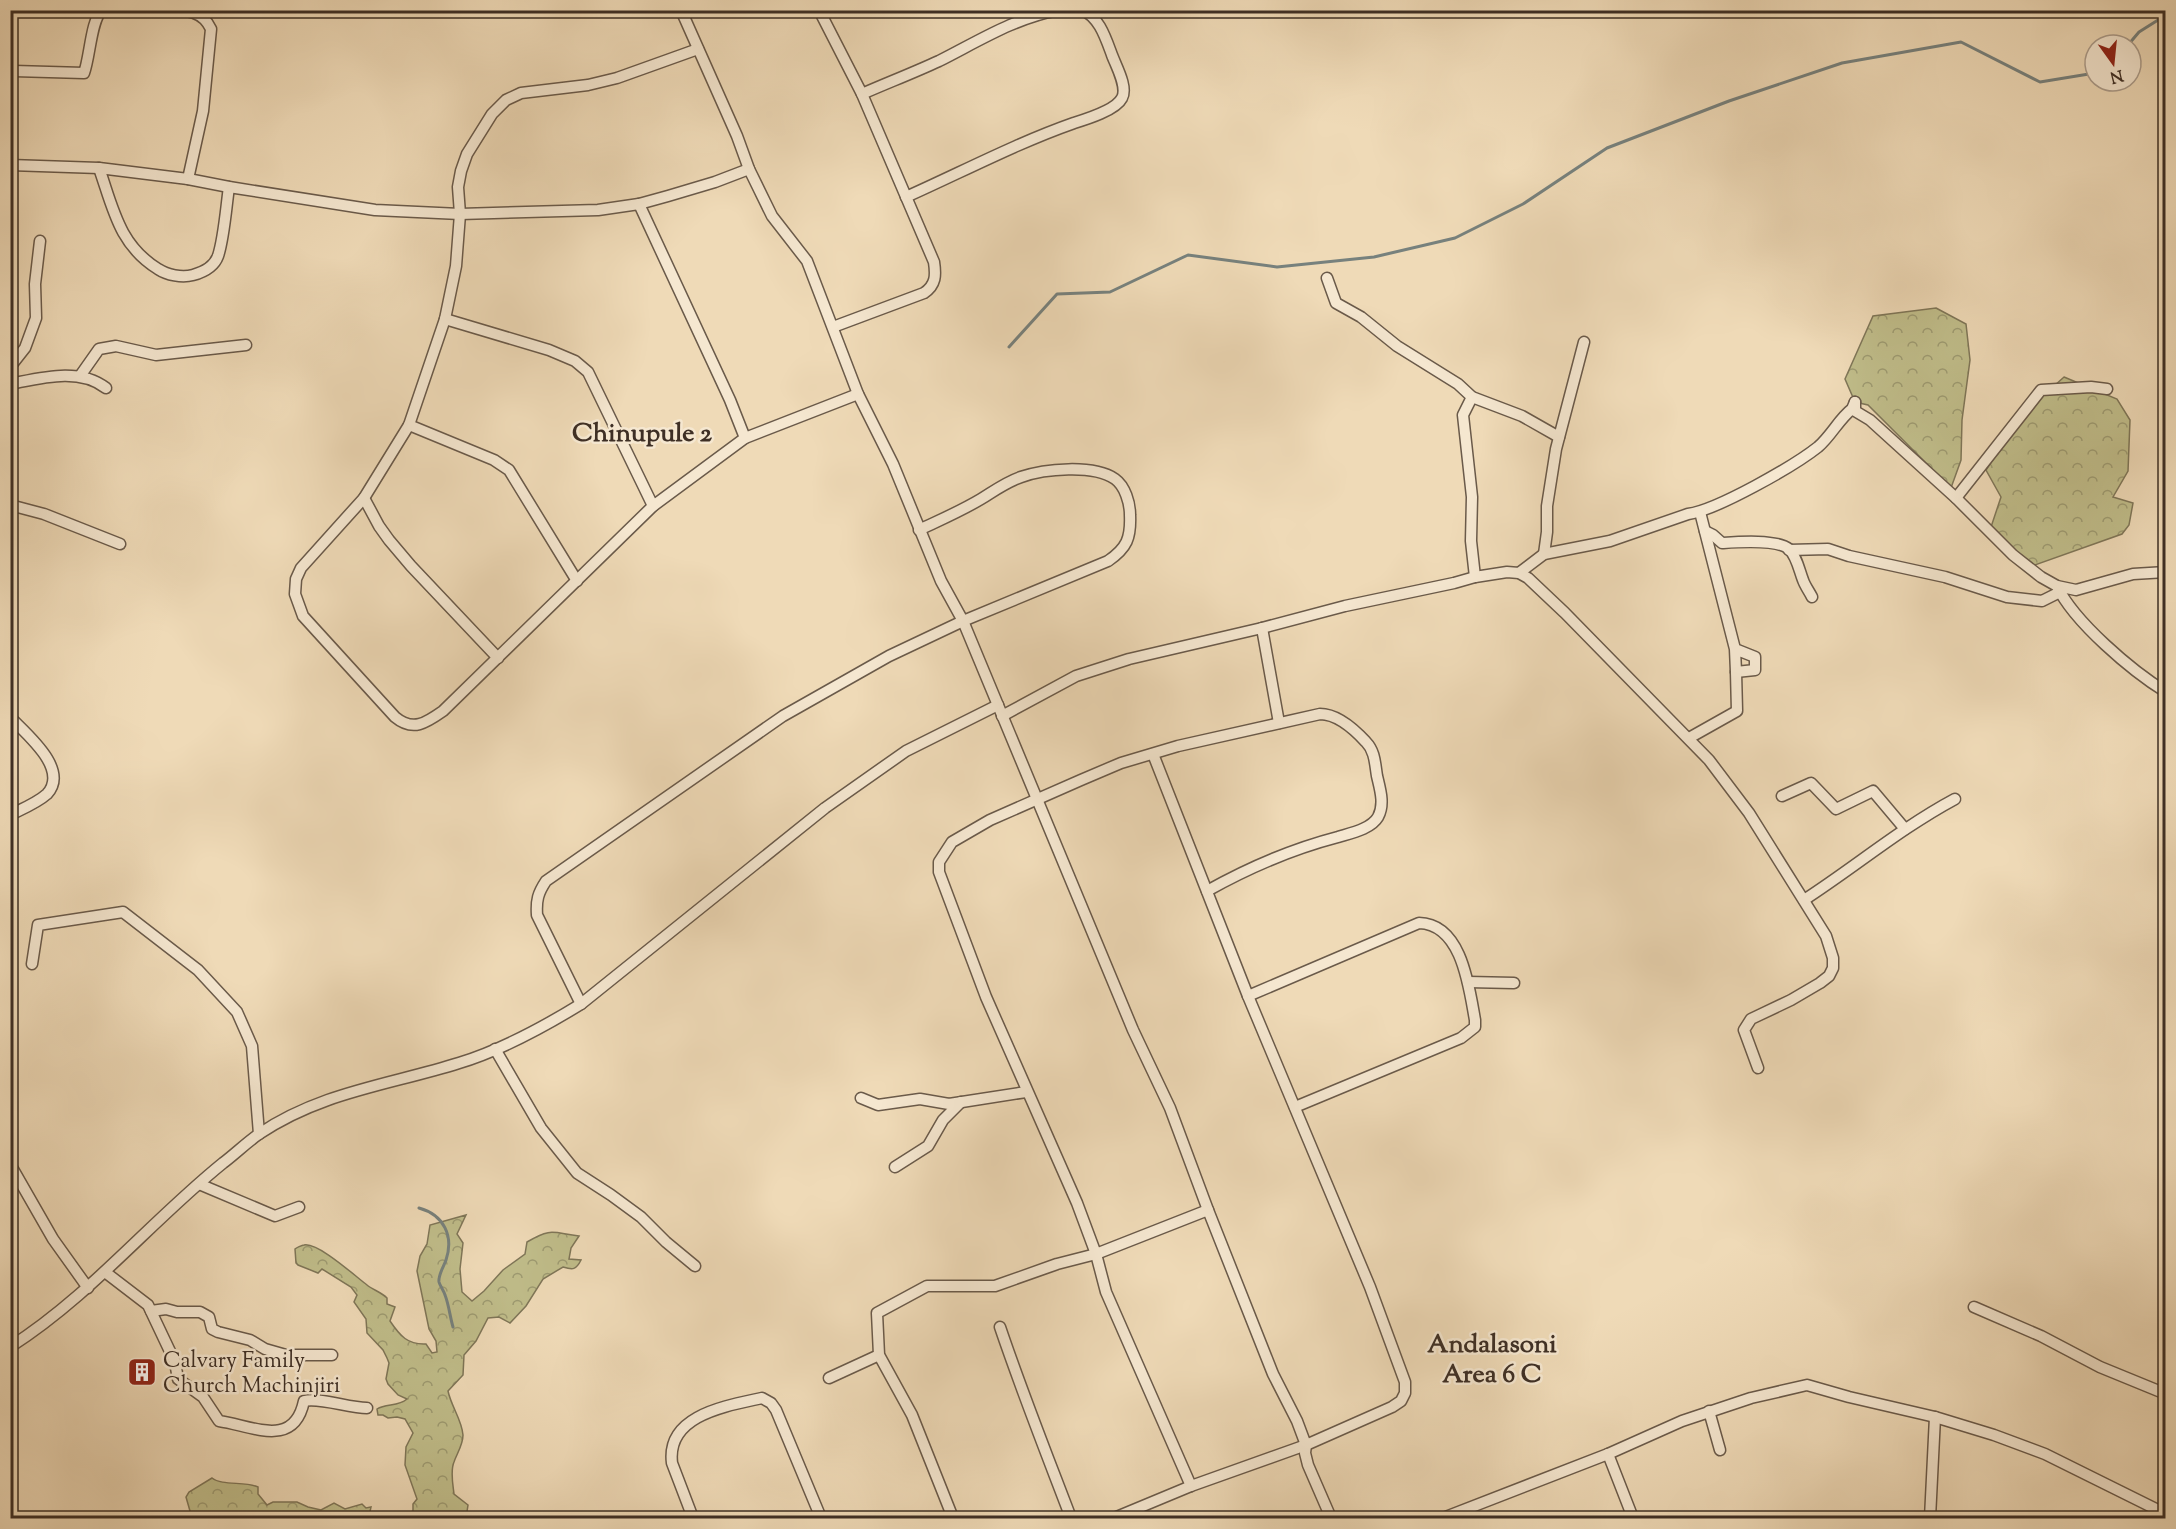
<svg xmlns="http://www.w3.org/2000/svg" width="2176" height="1529" font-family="'Sorts Mill Goudy',serif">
  <defs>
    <pattern id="forest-crowns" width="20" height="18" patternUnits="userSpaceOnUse" patternTransform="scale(1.5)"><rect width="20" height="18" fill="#c0bd8a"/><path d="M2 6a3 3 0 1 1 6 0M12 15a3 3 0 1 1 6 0" fill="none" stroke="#9d9a71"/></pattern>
  </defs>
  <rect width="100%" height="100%" fill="#efdab7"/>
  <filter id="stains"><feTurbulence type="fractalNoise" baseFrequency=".00333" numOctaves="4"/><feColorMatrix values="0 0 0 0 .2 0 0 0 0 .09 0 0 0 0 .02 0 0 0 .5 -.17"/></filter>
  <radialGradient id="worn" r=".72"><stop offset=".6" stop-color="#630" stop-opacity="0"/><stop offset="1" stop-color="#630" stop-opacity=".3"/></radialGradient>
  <g fill="url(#forest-crowns)" stroke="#7f7658" stroke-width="1.5">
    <polygon points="1936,308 1966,324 1970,360 1962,420 1961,460 1951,488 1868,405 1855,402 1845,379 1873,316"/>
    <polygon points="2064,377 2117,399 2130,420 2128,471 2113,497 2133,503 2129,525 2122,534 2029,567 1990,530 2001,497 1986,470 2023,414"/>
    <path d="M 466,1215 L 457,1234 L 463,1243 L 460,1269 L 462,1292 L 472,1301 L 484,1291 L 503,1270 L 525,1254 L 527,1242 C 552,1227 553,1233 579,1236 L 571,1248 L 569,1259 L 581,1260 C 576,1270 573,1270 563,1267 L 543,1279 L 526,1306 L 510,1323 L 499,1317 L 488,1318 L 476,1341 L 464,1355 L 463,1375 L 448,1391 C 451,1406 462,1420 463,1435 C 463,1445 457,1453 454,1462 C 450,1471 453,1485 454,1494 L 468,1505 L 466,1518 L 411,1518 L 409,1513 L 413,1511 L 413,1504 L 417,1499 L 405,1465 L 406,1447 L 413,1433 L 405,1419 L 397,1417 L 388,1418 L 383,1415 L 378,1415 L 377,1409 C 386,1403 398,1407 407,1399 L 398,1395 L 388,1384 L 386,1379 L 389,1363 L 387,1358 L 383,1350 L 367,1333 L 366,1319 L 354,1302 L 357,1295 L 351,1287 L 322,1269 L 318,1273 L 298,1265 L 296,1263 L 295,1249 C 296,1248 302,1245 304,1245 C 318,1242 355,1276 367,1285 C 373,1290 381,1292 387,1298 L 387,1304 L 395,1307 L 390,1321 C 400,1336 408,1345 426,1344 L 432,1353 L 437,1352 L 436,1341 L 429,1329 L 417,1271 L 420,1256 L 427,1244 L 430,1225 Z"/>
    <path d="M 212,1478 C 222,1486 245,1481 258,1487 L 258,1494 L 267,1505 L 273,1502 L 297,1502 L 308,1507 L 321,1510 L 334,1503 L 345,1509 L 362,1504 L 366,1508 L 371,1507 L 369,1516 L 371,1518 L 192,1518 L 186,1497 L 189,1492 Z"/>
  </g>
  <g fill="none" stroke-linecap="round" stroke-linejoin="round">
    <g stroke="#77817d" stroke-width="3">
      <polyline points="2128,45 2139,32 2166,15"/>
      <polyline points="1009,347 1057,294 1110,292 1188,255 1277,267 1374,257 1455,238 1523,204 1607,148 1729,101 1842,63 1961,42 2040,82 2095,73"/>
      <path d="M 419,1208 C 444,1215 454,1236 446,1260 C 444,1266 438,1275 439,1282 C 440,1286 444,1291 445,1295 C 449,1305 450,1317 453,1327"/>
    </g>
    <g stroke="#6a5a4a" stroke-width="13">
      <g id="minor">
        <path d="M 159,10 C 180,11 201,7 211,29 L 203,111 L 188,179"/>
        <polyline points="681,10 737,136 749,169 772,216 807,261 858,394 893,464 941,581 963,621 1133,1030 1170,1108 1208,1210 1273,1374 1297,1421 1306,1445 1305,1453 1308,1465 1331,1518"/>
        <path d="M 819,10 L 862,94 L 934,262 C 936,275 936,285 924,293 L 833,327"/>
        <path d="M 698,49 L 617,78 L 588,85 L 521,93 L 506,100 L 492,114 L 467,154 L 461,171 L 458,187 L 460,214 L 456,266 L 445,319 L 409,425 L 364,498 L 301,568 L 296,579 L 295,594 L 303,616 L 395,717 C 413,732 426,723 443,711 L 653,506 L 745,438 L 858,394"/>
        <path d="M 14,71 L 84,73 C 90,57 91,20 102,10"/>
        <path d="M 862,94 C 887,83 913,73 939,61 C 977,42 1016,17 1059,10"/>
        <polyline points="10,165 99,168 188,179 229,187 375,210 460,214 598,210 639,204 668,196 715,182 749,169"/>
        <path d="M 99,168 C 113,208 119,245 158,269 C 167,275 182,278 193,275 C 204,272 214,267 218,256 C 224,238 226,208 229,187"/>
        <path d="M 906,197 C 962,172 1017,143 1074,123 C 1087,119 1116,110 1122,98 C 1128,87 1116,66 1112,55 C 1106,39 1099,16 1082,10"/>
        <polyline points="639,204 730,400 745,438"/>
        <polyline points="1327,278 1336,303 1361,317 1397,346 1458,384 1472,397 1522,416 1559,437"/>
        <polyline points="445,319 549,350 575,361 588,372 653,506"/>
        <polyline points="10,367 25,348 36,318 35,284 40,241"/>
        <polyline points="80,376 99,349 116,346 156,355 246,345"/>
        <path d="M 10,384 C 41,378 79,367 106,388"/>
        <polyline points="1472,397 1463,415 1472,497 1471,541 1475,577"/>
        <polyline points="1855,402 1855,411 1870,420 1956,498 2013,555 2041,577 2057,586 2076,590 2133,574 2166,572"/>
        <polyline points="409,425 494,460 509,470 577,581"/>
        <polyline points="364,498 379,526 389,540 411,566 498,658"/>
        <polyline points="1956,498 2041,390 2091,387 2107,389"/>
        <polyline points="10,505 44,514 120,544"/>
        <polyline points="1700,512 1735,649 1755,657 1755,670 1736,672 1735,649"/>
        <path d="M 1705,531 L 1713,535 L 1722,543 C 1737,542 1777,539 1789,549 C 1797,557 1799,570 1803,580 C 1805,586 1809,591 1812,597"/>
        <polyline points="1789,550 1828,549 1849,556 1945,577 2007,597 2042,601 2060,592"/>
        <polyline points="1544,554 1547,532 1547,506 1556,449 1584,342"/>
        <path d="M 1519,573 L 1544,554 L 1610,541 L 1688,514 C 1717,510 1794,466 1818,447 C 1831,436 1839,419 1852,409 L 1855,402"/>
        <path d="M 2057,586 C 2074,622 2132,671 2166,692"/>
        <polyline points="1262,628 1279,723"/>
        <polyline points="1002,716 1076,676 1129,659 1262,628 1345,606 1454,583 1475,577 1507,572 1519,573 1528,578 1565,613 1709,760 1749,813 1826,936 1833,958 1833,968 1829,976 1820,983 1791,1000 1751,1019 1744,1030 1758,1068"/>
        <path d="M 10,717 C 26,734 70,769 47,794 C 37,803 22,809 10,815"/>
        <polyline points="1689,738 1737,711 1736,672"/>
        <polyline points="1782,796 1811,783 1836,809 1873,791 1905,829"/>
        <path d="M 1804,900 C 1855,867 1901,828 1955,799"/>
        <polyline points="32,964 38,925 123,912 198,970 237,1012 252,1046 259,1134"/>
        <polyline points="1468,982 1514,983"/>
        <path d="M 1248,996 L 1419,923 C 1462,924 1469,987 1475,1020 L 1475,1027 L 1461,1038 L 1295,1107"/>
        <path d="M 581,1004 L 537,915 C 536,900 538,893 546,881 L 783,716 L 889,656 L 963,621 L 1108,561 C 1127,548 1131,538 1130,515 C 1130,503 1125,486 1115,479 C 1093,464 1044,469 1021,477 C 1006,482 994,491 981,499 C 961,511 940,520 919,530"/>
        <polyline points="495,1049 541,1128 577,1173 611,1195 641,1217 666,1242 695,1266"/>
        <polyline points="861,1098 878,1105 920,1099 949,1104 1026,1092"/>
        <polyline points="10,1164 53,1239 88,1288"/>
        <polyline points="895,1167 928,1146 943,1120 961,1102"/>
        <polyline points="199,1184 275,1216 299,1207"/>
        <path d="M 105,1272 L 148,1305 L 175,1362 L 178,1379 L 203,1397 L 219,1421 C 253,1426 294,1449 304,1401 C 319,1397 349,1408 367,1408"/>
        <polyline points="1974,1307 2041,1336 2100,1367 2166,1394"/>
        <polyline points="151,1311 166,1309 177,1312 200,1312 209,1317 212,1329 218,1332 250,1340 265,1349 286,1355 332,1355"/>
        <path d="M 1000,1327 C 1022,1392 1047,1455 1071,1518"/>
        <path d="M 10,1347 C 90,1296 150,1222 223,1163 C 235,1154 246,1143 259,1134 C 321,1092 389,1085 459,1063 C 502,1050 542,1028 581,1004 L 825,808 L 906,751 L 998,705"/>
        <polyline points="829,1378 879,1355"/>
        <polyline points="1709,1411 1720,1450"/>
        <polyline points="1608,1454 1633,1518"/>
        <path d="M 1191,1486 L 1106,1292 L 1096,1254 L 1077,1203 L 986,997 L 939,872 L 939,862 L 952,842 L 990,820 L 1081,780 L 1121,763 L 1178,746 L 1320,714 C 1337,714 1355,730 1366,742 C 1375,751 1375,764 1377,776 C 1380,789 1385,804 1378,817 C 1371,829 1351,833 1338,837 C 1292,849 1248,868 1207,891"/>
        <path d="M 693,1518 L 672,1463 C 666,1415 726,1406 762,1398 L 771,1403 L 776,1410 L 821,1518"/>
        <polyline points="953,1518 912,1415 879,1355 877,1313 927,1286 995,1286 1057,1264 1096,1254 1208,1210"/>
        <polyline points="1114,1518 1191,1486 1306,1445 1392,1407 1401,1401 1405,1393 1405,1382 1370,1287 1248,996 1153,754"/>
        <polyline points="1443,1518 1608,1454 1682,1421 1751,1398 1807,1385 1849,1397 1935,1417 1994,1435 2045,1454 2166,1514"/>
        <polyline points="1930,1518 1935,1417"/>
      </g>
    </g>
    <use href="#minor" stroke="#f5e7d0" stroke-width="10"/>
  </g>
  <defs>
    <g id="building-square" transform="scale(1.5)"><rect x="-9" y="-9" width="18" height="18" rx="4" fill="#8f2418" stroke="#f5e7d0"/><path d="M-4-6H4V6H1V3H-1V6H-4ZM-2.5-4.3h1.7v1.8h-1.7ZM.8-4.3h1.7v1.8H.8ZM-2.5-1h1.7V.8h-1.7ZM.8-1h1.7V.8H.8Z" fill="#fff"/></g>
  </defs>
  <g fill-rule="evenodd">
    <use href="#building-square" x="142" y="1372"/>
  </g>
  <g text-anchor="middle" stroke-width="5" stroke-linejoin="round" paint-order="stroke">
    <g font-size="22" fill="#3e2f25" stroke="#f5e7d0" text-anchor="start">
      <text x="163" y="1367">Calvary Family<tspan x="163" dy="25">Church Machinjiri</tspan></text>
    </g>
    <g font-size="26" font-weight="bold" fill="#3e2f25" stroke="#f5e7d0">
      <text x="642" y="441">Chinupule 2</text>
      <text x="1492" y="1352">Andalasoni<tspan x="1492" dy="30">Area 6 C</tspan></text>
    </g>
  </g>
  <rect width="2176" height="1529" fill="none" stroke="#efdab7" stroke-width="36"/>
  <rect x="12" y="12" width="2152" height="1505" fill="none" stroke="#3e2f25" stroke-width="3"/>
  <rect x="18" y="18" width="2140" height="1493" fill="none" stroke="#3e2f25" stroke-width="1.5"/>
  <g transform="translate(2113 63) rotate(165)"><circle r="28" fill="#f5e7d0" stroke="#ac9d8c" stroke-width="1.5"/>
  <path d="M0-4.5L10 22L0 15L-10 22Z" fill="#8f2418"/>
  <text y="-9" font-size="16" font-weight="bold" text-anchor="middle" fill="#3e2f25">N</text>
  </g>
  <rect width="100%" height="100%" filter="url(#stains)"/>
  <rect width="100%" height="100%" fill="url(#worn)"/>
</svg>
